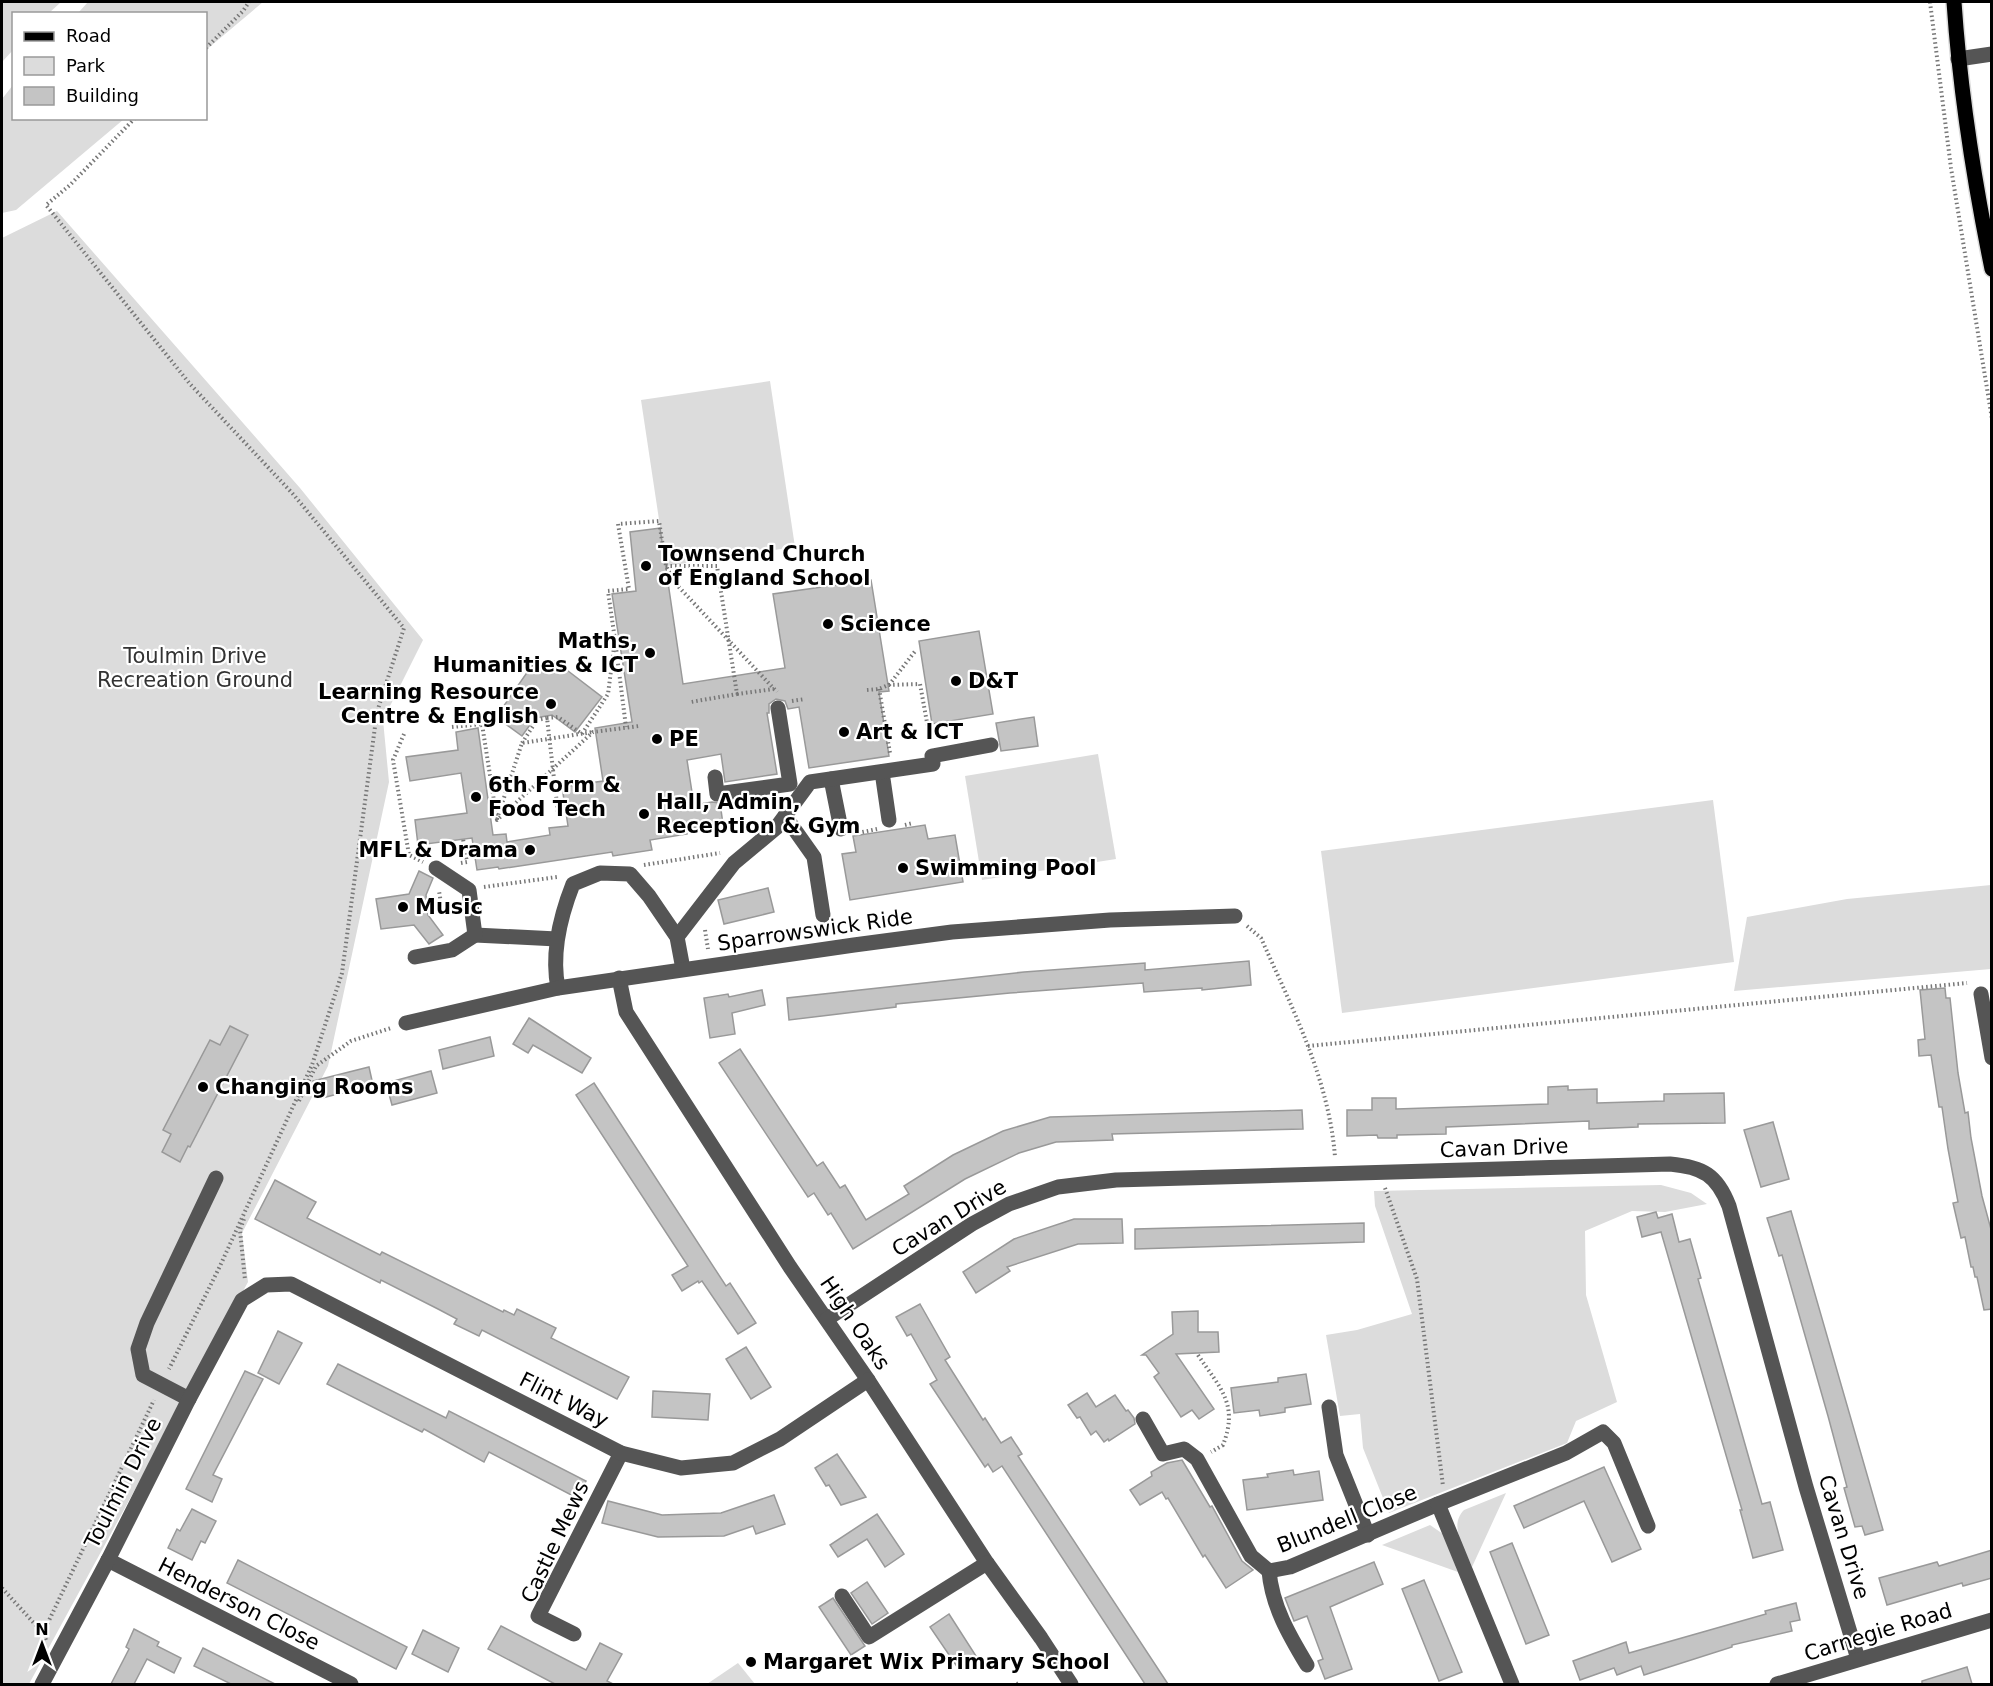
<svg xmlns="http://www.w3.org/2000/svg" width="1993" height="1686" font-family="'DejaVu Sans',sans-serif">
  <rect width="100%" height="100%" fill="#fff"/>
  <g fill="#dcdcdc">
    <polygon points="2,2 61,2 49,13 14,14 13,50 2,62"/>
    <polygon points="88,2 263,2 206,50 206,14 78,13"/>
    <polygon points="13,85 14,118 124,119 16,210 2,213 2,99"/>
    <polygon points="57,211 300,488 423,640 383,720 389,782 328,1066 242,1233 248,1282 29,1684 2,1684 2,238"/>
    <polygon points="770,381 795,547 666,566 641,400"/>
    <polygon points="1098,754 1116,859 982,880 965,776"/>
    <polygon points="1713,800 1734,962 1342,1013 1321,851"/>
    <polygon points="1991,885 1991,969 1734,991 1747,917 1847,899"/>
    <polygon points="1661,1185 1691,1193 1707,1204 1665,1212 1632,1211 1585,1231 1586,1295 1617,1402 1576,1421 1567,1443 1389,1513 1363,1448 1360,1414 1340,1416 1326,1335 1357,1330 1412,1314 1375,1206 1374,1191"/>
    <path d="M 1506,1493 L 1472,1567 C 1465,1549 1448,1526 1464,1510 Z"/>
    <polygon points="1430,1525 1443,1534 1458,1572 1382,1545"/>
    <polygon points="738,1663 755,1684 707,1684"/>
  </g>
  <g fill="#c4c4c4" stroke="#999" stroke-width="1.5">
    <polygon points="660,528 683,684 785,668 773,594 871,580 889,691 879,692 889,756 809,768 799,707 788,709 785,701 776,699 769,704 769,713 767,713 777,774 725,782 721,754 687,760 694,805 712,802 720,803 723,824 686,829 687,834 650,840 652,850 613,856 612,852 499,869 498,867 477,870 472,838 418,845 415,820 467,813 461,773 410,781 406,757 458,750 456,732 478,728 493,835 506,834 507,842 550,835 549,828 568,826 562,787 603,781 595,728 632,722 612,594 636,591 630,532"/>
    <polygon points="979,631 993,714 932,724 919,641"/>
    <polygon points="555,661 602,697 575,732 552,715 535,718 522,736 496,717 533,664"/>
    <polygon points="1034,717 1038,746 1001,751 996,723"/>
    <polygon points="925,825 928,839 955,835 963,882 850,900 842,854 856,852 853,836"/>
    <polygon points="419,871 433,878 426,895 428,915 443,935 429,944 414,925 381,929 376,899 409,894"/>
    <polygon points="768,888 774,912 724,924 718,900"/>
    <polygon points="1249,961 1251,985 1202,990 1202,988 1144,992 1143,983 1010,993 896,1004 896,1007 789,1020 787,998 1024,972 1145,963 1145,970"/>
    <polygon points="1945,988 1946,998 1950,998 1958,1073 1965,1113 1968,1112 1971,1138 1982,1196 1992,1233 1992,1309 1984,1310 1977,1277 1975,1277 1973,1267 1971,1267 1965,1237 1961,1238 1953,1203 1958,1202 1948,1149 1942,1107 1939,1107 1931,1055 1919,1056 1918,1040 1925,1039 1920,990"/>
    <polygon points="762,990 765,1005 732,1013 735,1034 710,1038 704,998 728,994 729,997"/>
    <polygon points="529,1018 591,1058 582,1073 533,1045 528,1053 513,1044"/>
    <polygon points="230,1026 248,1035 190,1147 188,1146 180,1162 162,1152 171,1134 163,1130 210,1040 220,1045"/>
    <polygon points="490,1037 494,1056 443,1069 439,1050"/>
    <polygon points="740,1049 817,1166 823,1162 840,1188 845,1185 866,1220 909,1194 904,1186 953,1155 1003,1131 1050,1117 1302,1110 1303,1129 1112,1134 1113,1140 1056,1142 1019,1153 965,1179 853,1249 831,1213 828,1215 814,1193 808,1197 719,1063"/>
    <polygon points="369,1067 373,1085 318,1099 313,1081"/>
    <polygon points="431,1071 437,1093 392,1105 386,1083"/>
    <polygon points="594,1083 726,1286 730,1283 756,1323 738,1334 702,1281 699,1283 698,1281 682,1291 672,1275 688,1266 576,1095"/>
    <polygon points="1568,1086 1568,1090 1597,1089 1597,1103 1664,1101 1664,1094 1724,1093 1725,1123 1638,1124 1638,1127 1589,1129 1589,1121 1446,1127 1446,1134 1397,1135 1397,1138 1378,1138 1377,1135 1347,1136 1347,1110 1372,1110 1372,1098 1396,1098 1396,1109 1548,1104 1548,1087"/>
    <polygon points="1773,1122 1789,1179 1761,1187 1744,1130"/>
    <polygon points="275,1180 316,1202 307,1218 380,1255 382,1252 503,1312 504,1310 514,1315 517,1309 556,1328 551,1338 629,1377 617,1399 482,1330 479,1336 454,1324 457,1319 438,1309 381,1280 380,1283 255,1219"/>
    <polygon points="1791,1211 1883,1530 1865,1535 1862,1526 1855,1527 1844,1488 1847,1487 1828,1416 1782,1255 1779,1256 1767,1218"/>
    <polygon points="1656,1212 1658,1218 1672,1214 1679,1242 1690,1239 1701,1278 1698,1279 1762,1504 1770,1502 1783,1550 1753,1558 1740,1510 1742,1510 1661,1232 1642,1237 1637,1217"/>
    <polygon points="1074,1219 1122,1219 1123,1243 1078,1244 1007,1267 1010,1271 976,1293 963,1272 1014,1239"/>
    <polygon points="1364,1223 1364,1242 1135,1249 1135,1229"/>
    <polygon points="920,1304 950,1357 945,1360 983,1420 985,1418 1001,1443 1011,1437 1022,1454 1018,1456 1168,1684 1145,1684 1002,1466 993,1472 988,1464 985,1467 930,1384 937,1380 911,1334 907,1336 896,1317"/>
    <polygon points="1198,1311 1198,1332 1218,1332 1219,1352 1176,1354 1214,1409 1199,1419 1192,1410 1181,1417 1154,1377 1159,1373 1146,1355 1142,1355 1173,1334 1172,1312"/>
    <polygon points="278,1331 302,1343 279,1384 258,1373"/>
    <polygon points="746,1347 771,1387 751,1399 726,1359"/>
    <polygon points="338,1364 446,1418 449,1411 586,1481 577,1498 489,1452 484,1462 424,1429 422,1432 327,1384"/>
    <polygon points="245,1371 263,1379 213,1475 222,1479 212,1502 186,1489"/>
    <polygon points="1306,1374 1311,1404 1285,1408 1285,1412 1260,1416 1259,1410 1234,1413 1231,1388 1278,1382 1278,1378"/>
    <polygon points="653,1391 710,1394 708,1420 652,1417"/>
    <polygon points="1087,1393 1096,1407 1115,1395 1126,1411 1128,1410 1134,1418 1135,1424 1109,1441 1108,1439 1104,1442 1096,1431 1091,1435 1080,1417 1077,1418 1068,1405"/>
    <polygon points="837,1454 866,1497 841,1505 829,1485 826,1486 815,1468"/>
    <polygon points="1182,1460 1210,1507 1212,1506 1242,1561 1253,1570 1226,1588 1205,1555 1203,1557 1168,1498 1166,1499 1162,1492 1140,1505 1130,1490 1152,1476 1151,1472 1167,1463"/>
    <polygon points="1604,1467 1641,1549 1612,1562 1584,1501 1524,1528 1514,1506"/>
    <polygon points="1293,1470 1294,1475 1319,1471 1323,1500 1247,1510 1243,1480 1268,1477 1267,1474"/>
    <polygon points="774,1495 785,1524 756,1534 753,1526 724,1536 658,1537 602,1523 608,1501 662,1515 721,1513"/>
    <polygon points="192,1509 216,1521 205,1543 201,1541 192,1560 168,1548 177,1529 180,1531"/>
    <polygon points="877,1514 904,1554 885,1567 867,1539 838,1557 830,1545"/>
    <polygon points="1512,1543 1549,1635 1526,1644 1490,1552"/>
    <polygon points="1992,1550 1992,1578 1963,1586 1962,1583 1887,1605 1879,1578 1937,1562 1939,1566"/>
    <polygon points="238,1560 407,1647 396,1669 227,1583"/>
    <polygon points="1374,1562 1383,1584 1330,1607 1352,1669 1325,1679 1318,1661 1323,1659 1307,1616 1294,1621 1285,1598"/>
    <polygon points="1424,1580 1462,1672 1439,1681 1402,1589"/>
    <polygon points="867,1582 888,1613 872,1624 851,1593"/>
    <polygon points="833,1598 865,1646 851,1655 819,1607"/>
    <polygon points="1796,1603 1800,1620 1790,1622 1792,1631 1732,1645 1732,1647 1644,1675 1641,1666 1617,1675 1614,1668 1580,1680 1573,1661 1626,1642 1629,1653 1766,1614 1765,1611"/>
    <polygon points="949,1614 976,1656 958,1668 930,1627"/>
    <polygon points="501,1626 586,1670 600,1643 622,1654 607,1681 613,1684 555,1684 488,1649"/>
    <polygon points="134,1629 159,1642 157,1646 181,1658 174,1673 147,1659 134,1684 111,1684 129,1649 126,1647"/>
    <polygon points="423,1630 459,1648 448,1672 412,1654"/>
    <polygon points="203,1648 275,1684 231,1684 194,1666"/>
    <polygon points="1967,1667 1972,1684 1922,1684 1922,1681"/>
  </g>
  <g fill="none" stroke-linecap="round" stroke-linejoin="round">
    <g stroke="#dbdbdb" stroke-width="18">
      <path id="major" d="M 1954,2 C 1960,92 1974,181 1992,269"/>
    </g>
    <g stroke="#777" stroke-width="4" stroke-dasharray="1.5 3" stroke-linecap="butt">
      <polyline points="1930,2 1951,168 1992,419"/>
      <polyline points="206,48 243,11 249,2"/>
      <polyline points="135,118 70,185 46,205 190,384 293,494 404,628 377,712 342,973 312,1065 220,1266 169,1369"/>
      <polyline points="666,566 717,566 737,694 691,702"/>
      <polyline points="615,640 608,591 629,589 618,524 659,521 666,566 676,584 777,692"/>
      <polyline points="889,685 916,650"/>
      <polyline points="879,689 890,753"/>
      <polyline points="867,690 879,689 888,685 920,684 930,739"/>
      <polyline points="737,694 774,689"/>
      <polyline points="792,701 805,699"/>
      <polyline points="547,718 558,717 582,734 608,694 615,640 626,727"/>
      <polyline points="452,727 482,724 497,820 593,732 639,726"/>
      <polyline points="404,734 393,760 409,855 423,862"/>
      <polyline points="522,743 537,720 547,718 558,813"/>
      <polyline points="497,819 522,743 593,732"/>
      <polyline points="905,825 913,823"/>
      <polyline points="858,833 877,829"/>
      <polyline points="461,863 467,862 463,839"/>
      <polyline points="644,865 720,853"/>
      <polyline points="484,887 557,877"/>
      <polyline points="428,905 441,903 439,891"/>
      <path d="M 1247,926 L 1261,938 C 1292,1008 1329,1079 1335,1157"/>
      <polyline points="705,930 708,949"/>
      <polyline points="1308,1046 1967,983"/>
      <polyline points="299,1101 316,1066 351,1041 391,1028"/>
      <polyline points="1385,1188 1417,1279 1443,1486"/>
      <polyline points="244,1219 240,1230 245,1280"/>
      <path d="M 1198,1355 C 1220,1388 1239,1404 1223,1445 L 1211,1452"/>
      <polyline points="2,1588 43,1633"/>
      <polyline points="46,1640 43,1633 154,1400"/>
      <polyline points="1017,1684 1021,1682"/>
    </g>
    <g stroke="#555" stroke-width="15">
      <polyline points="1958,59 1992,54"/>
      <polyline points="882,772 889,820"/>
      <polyline points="715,777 717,794 790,784 778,708"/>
      <polyline points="831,779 841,829"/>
      <polyline points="785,816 814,857 823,915"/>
      <polyline points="475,935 557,939"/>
      <polyline points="677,937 734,863 776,828 810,782 933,764 932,756 991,745"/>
      <polyline points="415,957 452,950 475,935 469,890 436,868"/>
      <polyline points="619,978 626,1012 790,1267 868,1380 987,1563 1041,1638 1071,1684"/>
      <path d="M 558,988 C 551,953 560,917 573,884 L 600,873 L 630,874 L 649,896 L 677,937 L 683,969"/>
      <polyline points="1981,994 1992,1058"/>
      <polyline points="406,1023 558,988 854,945 952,932 1110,920 1235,916"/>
      <path d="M 827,1319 L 972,1224 L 1009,1204 L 1058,1187 L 1116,1180 L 1670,1164 C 1703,1167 1717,1175 1729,1206 L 1806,1487 L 1858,1659"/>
      <polyline points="189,1399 143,1375 138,1349 147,1323 216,1178"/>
      <polyline points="1329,1407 1336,1455 1368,1535"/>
      <polyline points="1143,1419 1163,1454 1184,1449 1197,1459 1251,1556 1269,1571 1290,1567 1438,1504 1566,1453 1603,1432 1614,1443 1648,1526"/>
      <polyline points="1438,1504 1512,1684"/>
      <polyline points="108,1560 351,1684"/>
      <path d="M 1269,1571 C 1272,1606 1289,1635 1307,1665"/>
      <polyline points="842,1596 869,1637 987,1563"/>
      <polyline points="574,1634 538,1616 621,1453"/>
      <polyline points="42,1684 108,1560 189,1399 242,1300 266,1285 291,1284 621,1453 681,1468 733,1463 780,1439 868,1380"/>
      <polyline points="1777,1684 1992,1620"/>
    </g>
    <use href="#major" stroke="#000" stroke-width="15"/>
  </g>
  <g fill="#000" stroke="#fff" stroke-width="2">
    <circle cx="646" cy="566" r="6"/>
    <circle cx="828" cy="624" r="6"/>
    <circle cx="650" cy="653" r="6"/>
    <circle cx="956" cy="681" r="6"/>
    <circle cx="551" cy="704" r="6"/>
    <circle cx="844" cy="732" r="6"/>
    <circle cx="657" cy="739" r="6"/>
    <circle cx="476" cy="797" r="6"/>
    <circle cx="644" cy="814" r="6"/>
    <circle cx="530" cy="850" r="6"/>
    <circle cx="903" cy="868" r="6"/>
    <circle cx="403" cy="907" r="6"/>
    <circle cx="203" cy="1087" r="6"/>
    <circle cx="751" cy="1662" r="6"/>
  </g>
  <g text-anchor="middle" stroke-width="4.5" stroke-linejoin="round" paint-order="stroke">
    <g font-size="21" font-weight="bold" fill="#000" stroke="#fff" text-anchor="start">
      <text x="658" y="561">Townsend Church<tspan x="658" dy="24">of England School</tspan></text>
      <text x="840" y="631">Science</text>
      <text x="638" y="648" text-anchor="end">Maths,<tspan x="638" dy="24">Humanities &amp; ICT</tspan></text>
      <text x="968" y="688">D&amp;T</text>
      <text x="539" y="699" text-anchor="end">Learning Resource<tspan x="539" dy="24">Centre &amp; English</tspan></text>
      <text x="856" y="739">Art &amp; ICT</text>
      <text x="669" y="746">PE</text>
      <text x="488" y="792">6th Form &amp;<tspan x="488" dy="24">Food Tech</tspan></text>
      <text x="656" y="809">Hall, Admin,<tspan x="656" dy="24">Reception &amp; Gym</tspan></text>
      <text x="518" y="857" text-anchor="end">MFL &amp; Drama</text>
      <text x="915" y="875">Swimming Pool</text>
      <text x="415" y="914">Music</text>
      <text x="215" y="1094">Changing Rooms</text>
      <text x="763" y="1669">Margaret Wix Primary School</text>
    </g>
    <g font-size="21" fill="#333" stroke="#fff">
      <text x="195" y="663">Toulmin Drive<tspan x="195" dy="24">Recreation Ground</tspan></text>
    </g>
    <g font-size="21" fill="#000" stroke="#fff">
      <text transform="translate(815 930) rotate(-8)" y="7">Sparrowswick Ride</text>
      <text transform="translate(1504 1148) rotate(-2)" y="7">Cavan Drive</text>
      <text transform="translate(949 1218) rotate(-31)" y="7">Cavan Drive</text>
      <text transform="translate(855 1323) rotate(56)" y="7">High Oaks</text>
      <text transform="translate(564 1400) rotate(27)" y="7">Flint Way</text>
      <text transform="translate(123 1483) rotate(-63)" y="7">Toulmin Drive</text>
      <text transform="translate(1347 1519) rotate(-22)" y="7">Blundell Close</text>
      <text transform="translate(1844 1537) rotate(73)" y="7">Cavan Drive</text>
      <text transform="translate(555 1542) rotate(-65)" y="7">Castle Mews</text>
      <text transform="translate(239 1604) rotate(27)" y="7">Henderson Close</text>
      <text transform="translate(1878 1632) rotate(-17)" y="7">Carnegie Road</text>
    </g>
  </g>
  <rect width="1993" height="1686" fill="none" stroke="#000000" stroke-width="6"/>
  <rect x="12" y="12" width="195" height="108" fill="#ffffff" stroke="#999999" stroke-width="1.5"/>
  <rect x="24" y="32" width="30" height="9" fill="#000000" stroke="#999999" stroke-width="1.5"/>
  <text x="66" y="42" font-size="18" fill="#000000">Road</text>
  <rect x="24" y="57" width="30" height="18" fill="#dcdcdc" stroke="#999999" stroke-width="1.5"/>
  <text x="66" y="72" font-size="18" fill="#000000">Park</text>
  <rect x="24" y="87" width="30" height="18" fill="#c4c4c4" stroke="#999999" stroke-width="1.5"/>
  <text x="66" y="102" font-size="18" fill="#000000">Building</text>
  <g transform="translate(42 1644)" stroke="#ffffff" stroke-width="4.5" paint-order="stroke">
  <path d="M0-4.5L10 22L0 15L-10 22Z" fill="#000000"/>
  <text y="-9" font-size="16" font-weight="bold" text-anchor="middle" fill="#000000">N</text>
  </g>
</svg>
